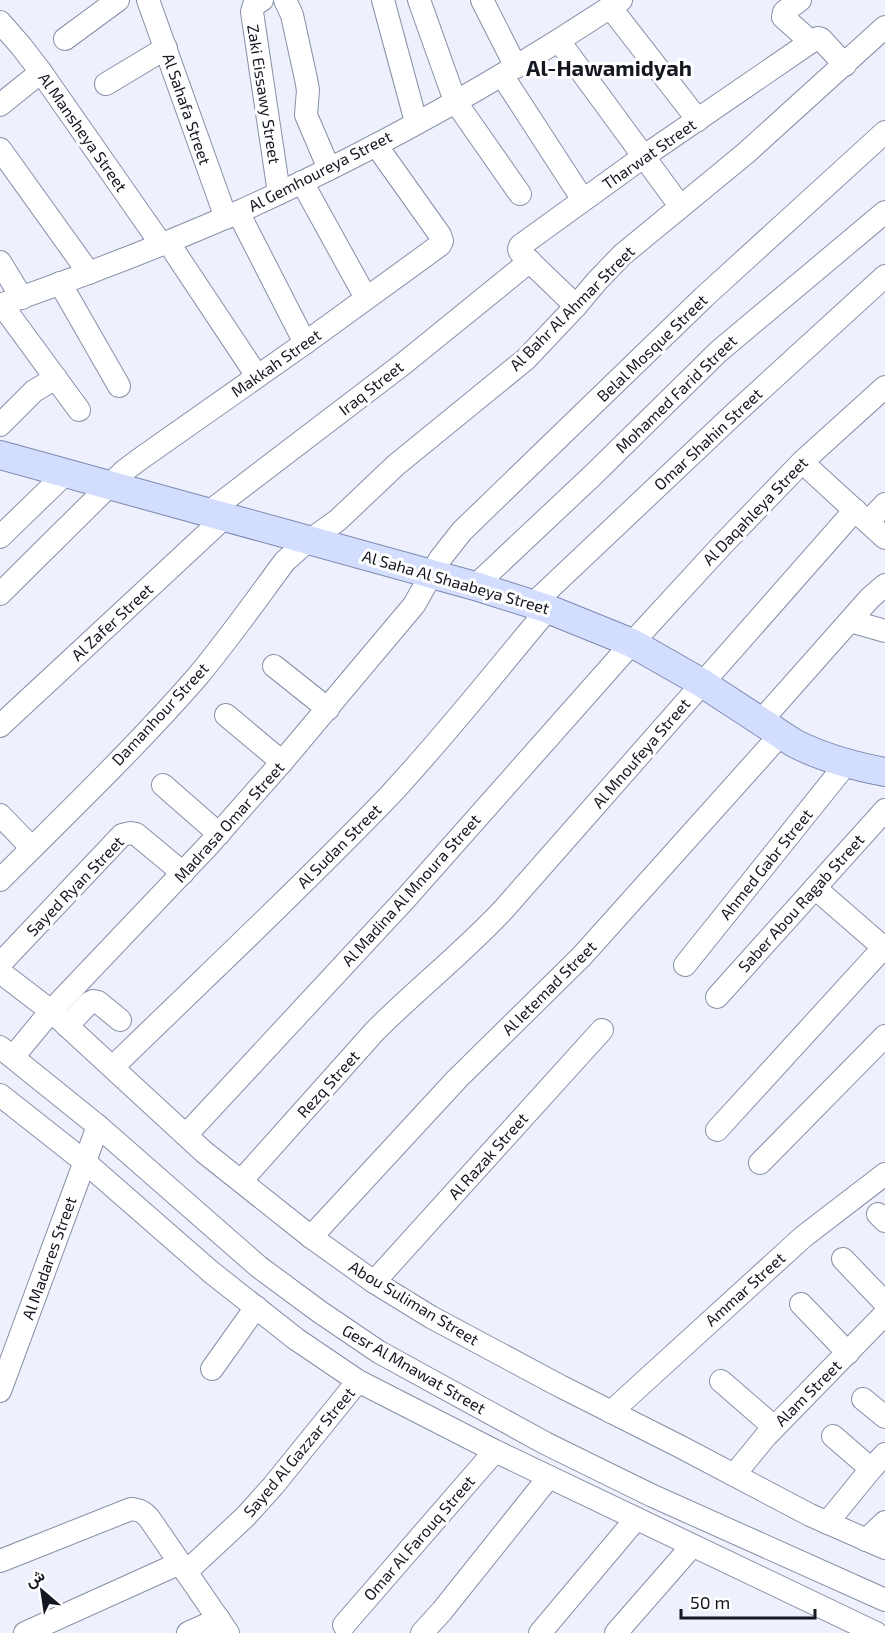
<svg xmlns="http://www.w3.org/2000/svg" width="885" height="1633" font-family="'Exo 2',Vazirmatn,sans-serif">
  <rect width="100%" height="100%" fill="#eef1fd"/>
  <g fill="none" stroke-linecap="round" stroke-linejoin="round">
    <g stroke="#878fa8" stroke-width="24">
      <g id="minor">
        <polyline points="148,0 226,218"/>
        <polyline points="262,0 254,5 252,12 279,193"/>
        <polyline points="285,0 292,15 306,79 308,90 306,115 329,169"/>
        <polyline points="383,0 416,122"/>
        <polyline points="419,0 455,101 520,194"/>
        <polyline points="482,0 516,67"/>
        <polyline points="800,0 784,12 783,17 811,42"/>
        <polyline points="610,7 698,120"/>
        <polyline points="0,22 21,46 41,72 161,244"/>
        <polyline points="65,39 118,0"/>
        <polyline points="559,41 680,206"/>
        <polyline points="502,75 583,200"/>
        <polyline points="106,84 166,48"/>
        <polyline points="0,105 41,72"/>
        <polyline points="0,149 89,273"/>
        <polyline points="302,182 366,298"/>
        <polyline points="238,212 305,343"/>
        <polyline points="168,242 257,376"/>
        <polyline points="0,262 22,298"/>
        <polyline points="60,283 119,386"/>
        <path d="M 0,305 C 80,277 159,247 236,213 C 370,153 499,81 621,0"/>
        <polyline points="2,305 79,410"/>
        <polyline points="576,306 520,252 519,249 520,246 643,157 812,41 818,38 821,39 845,65"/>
        <polyline points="0,425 34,391 56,378"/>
        <polyline points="802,462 885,538"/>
        <polyline points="209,512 403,364 530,261"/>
        <polyline points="868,522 885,504"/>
        <polyline points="0,537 65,474"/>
        <polyline points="475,586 593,475 718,352 885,212"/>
        <polyline points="0,594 124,471 140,459 305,343 440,245 442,241 440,235 376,145"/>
        <polyline points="533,604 733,415 885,276"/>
        <polyline points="850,621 885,631"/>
        <polyline points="274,666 328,709"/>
        <polyline points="226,715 282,762"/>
        <polyline points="761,721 870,598 885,585"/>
        <polyline points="0,726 225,517"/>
        <polyline points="163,785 219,834"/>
        <polyline points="0,815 32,848"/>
        <path d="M 0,880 C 66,814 135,748 197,677 C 228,640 256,600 285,561 L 302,546 L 338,520 L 396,465 L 526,359 L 576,306 L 597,281 L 622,255 L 746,153 L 885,27"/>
        <polyline points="815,888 884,948"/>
        <polyline points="0,964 122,835 131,833 136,834 183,873"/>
        <polyline points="685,965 846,764"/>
        <polyline points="0,972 51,1011 204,1152 311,1237 374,1282 431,1317 560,1386 679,1446 810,1515 885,1548"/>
        <polyline points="717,997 885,810"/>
        <polyline points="67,1026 89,1003 93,1001 98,1002 120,1020"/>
        <polyline points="0,1047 98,1126 259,1267 320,1312 379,1352 545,1443 653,1496 885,1600"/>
        <polyline points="13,1057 51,1011 207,847 282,762 414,605 440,559 462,531 704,297 885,132"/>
        <path d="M 113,1067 C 205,977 300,889 389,796 C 445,736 496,671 548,609"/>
        <polyline points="0,1095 85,1162 211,1272 296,1339 358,1381 495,1451 876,1633"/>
        <polyline points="717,1130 885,946"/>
        <polyline points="186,1135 407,897 632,643 723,544 802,462 885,387"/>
        <polyline points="760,1163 885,1036"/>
        <path d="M 241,1181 L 375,1031 C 417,989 464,952 504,909 L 855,510"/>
        <polyline points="878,1214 885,1221"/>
        <polyline points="311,1237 457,1079 582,956 781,734"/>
        <polyline points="843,1259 885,1303"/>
        <polyline points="374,1282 602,1030"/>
        <polyline points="801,1304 848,1353"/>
        <polyline points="212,1369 256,1307"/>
        <polyline points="721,1381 774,1427"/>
        <polyline points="0,1391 98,1126"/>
        <polyline points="863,1399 885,1417"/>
        <polyline points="611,1412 803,1237 885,1174"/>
        <polyline points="833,1436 871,1469"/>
        <polyline points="734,1475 766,1436 885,1314"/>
        <polyline points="827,1523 871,1469 885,1454"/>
        <polyline points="866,1540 885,1522"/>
        <path d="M 0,1561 L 131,1509 C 140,1510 144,1512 149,1518 L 228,1633"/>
        <polyline points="186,1572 245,1517 273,1486 358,1381"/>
        <polyline points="344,1625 495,1451"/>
        <polyline points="25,1633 180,1563"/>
        <polyline points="188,1633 219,1619"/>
        <polyline points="422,1633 442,1611 549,1477"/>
        <polyline points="540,1633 636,1519"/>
        <polyline points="616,1633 692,1546"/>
      </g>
    </g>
    <g stroke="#7d89b0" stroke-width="30">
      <path id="major" d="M 0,455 L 475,586 L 548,609 L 632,643 L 702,683 L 794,743 C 823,758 853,766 885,772"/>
    </g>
    <use href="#minor" stroke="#fff" stroke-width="22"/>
    <use href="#major" stroke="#d3ddfe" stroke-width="28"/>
  </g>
  <g text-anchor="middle" stroke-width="6" stroke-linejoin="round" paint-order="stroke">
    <g font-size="16" fill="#141720" stroke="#fff">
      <text transform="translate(264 94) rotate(81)" y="6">Zaki Eissawy Street</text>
      <text transform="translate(187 109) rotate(71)" y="6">Al Sahafa Street</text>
      <text transform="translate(83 132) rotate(55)" y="6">Al Mansheya Street</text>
      <text transform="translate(649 154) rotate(-35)" y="6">Tharwat Street</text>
      <text transform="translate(320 171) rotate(-27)" y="6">Al Gemhoureya Street</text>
      <text transform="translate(572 308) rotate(-45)" y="6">Al Bahr Al Ahmar Street</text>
      <text transform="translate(652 348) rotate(-44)" y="6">Belal Mosque Street</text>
      <text transform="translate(276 363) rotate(-35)" y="6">Makkah Street</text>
      <text transform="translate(371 388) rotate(-38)" y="6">Iraq Street</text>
      <text transform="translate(676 394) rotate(-44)" y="6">Mohamed Farid Street</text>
      <text transform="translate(708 439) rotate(-43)" y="6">Omar Shahin Street</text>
      <text transform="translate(755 511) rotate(-46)" y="6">Al Daqahleya Street</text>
      <text transform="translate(456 582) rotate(16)" y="6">Al Saha Al Shaabeya Street</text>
      <text transform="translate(112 622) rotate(-43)" y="6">Al Zafer Street</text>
      <text transform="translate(160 714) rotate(-47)" y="6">Damanhour Street</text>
      <text transform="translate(641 753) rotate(-49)" y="6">Al Mnoufeya Street</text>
      <text transform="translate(229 822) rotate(-48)" y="6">Madrasa Omar Street</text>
      <text transform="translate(339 846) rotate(-45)" y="6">Al Sudan Street</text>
      <text transform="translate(766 864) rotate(-51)" y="6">Ahmed Gabr Street</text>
      <text transform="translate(75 886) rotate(-46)" y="6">Sayed Ryan Street</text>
      <text transform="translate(411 890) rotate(-48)" y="6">Al Madina Al Mnoura Street</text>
      <text transform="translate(801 903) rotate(-48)" y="6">Saber Abou Ragab Street</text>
      <text transform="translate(549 988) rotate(-45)" y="6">Al Ietemad Street</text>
      <text transform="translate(328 1084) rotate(-48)" y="6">Rezq Street</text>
      <text transform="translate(488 1156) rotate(-48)" y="6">Al Razak Street</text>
      <text transform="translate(49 1258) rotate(-70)" y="6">Al Madares Street</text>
      <text transform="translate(745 1289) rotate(-42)" y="6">Ammar Street</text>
      <text transform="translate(414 1303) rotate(31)" y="6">Abou Suliman Street</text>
      <text transform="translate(414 1369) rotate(30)" y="6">Gesr Al Mnawat Street</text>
      <text transform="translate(808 1393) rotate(-45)" y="6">Alam Street</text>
      <text transform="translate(299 1452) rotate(-50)" y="6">Sayed Al Gazzar Street</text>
      <text transform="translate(419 1538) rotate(-49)" y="6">Omar Al Farouq Street</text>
    </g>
    <g font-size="22" font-weight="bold" fill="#141720" stroke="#fff">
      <text x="609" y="76">Al-Hawamidyah</text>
    </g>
  </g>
  <g transform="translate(42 1591) rotate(331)" stroke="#ffffff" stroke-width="4.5" paint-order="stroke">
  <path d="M0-4.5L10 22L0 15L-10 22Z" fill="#141720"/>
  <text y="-9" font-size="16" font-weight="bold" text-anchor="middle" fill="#141720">ش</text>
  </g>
  <path d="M681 1609v9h134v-9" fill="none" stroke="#141720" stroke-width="3"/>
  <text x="690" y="1609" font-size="18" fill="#141720" stroke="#ffffff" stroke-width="4.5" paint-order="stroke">50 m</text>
</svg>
